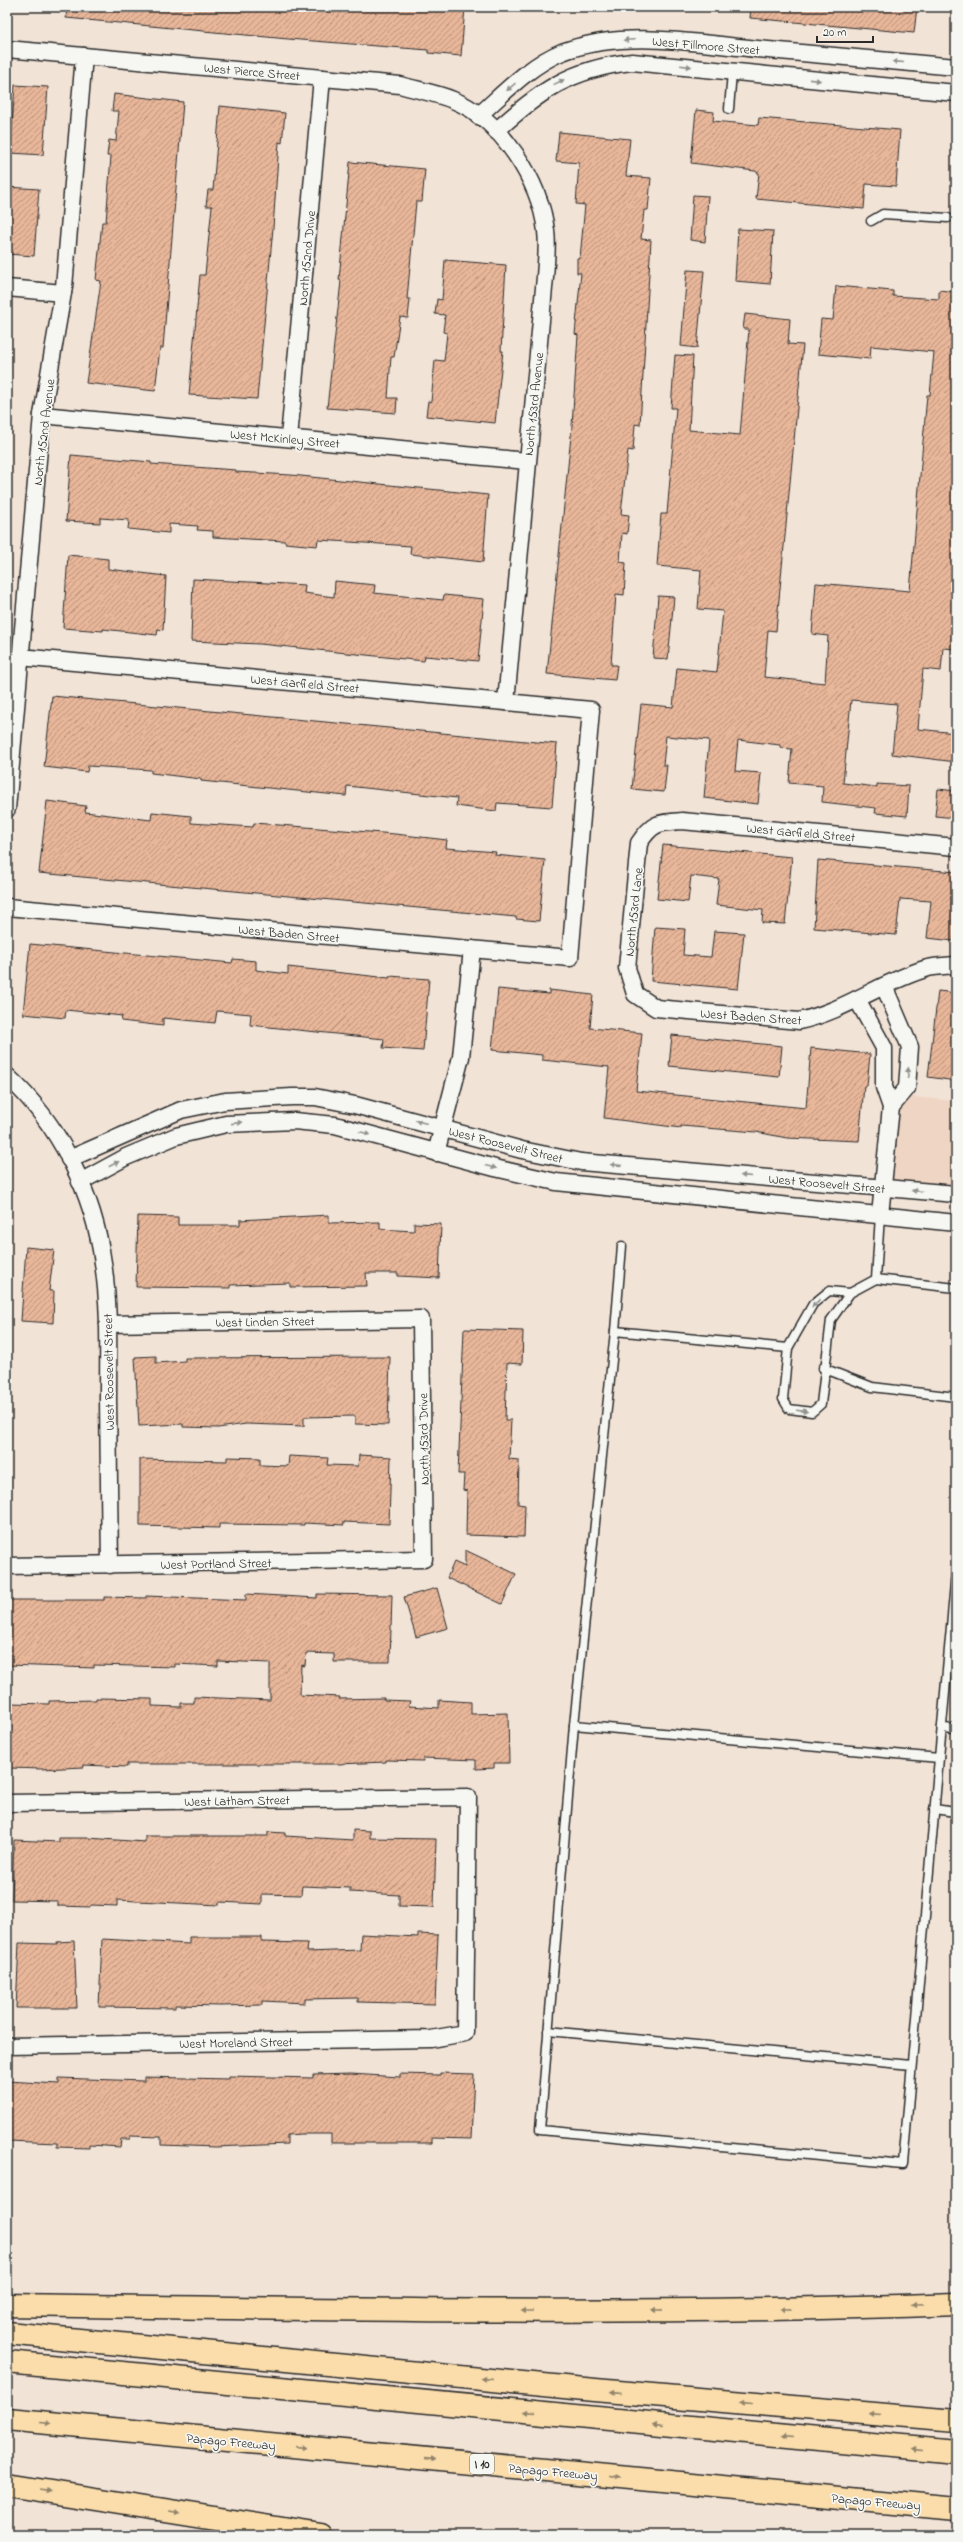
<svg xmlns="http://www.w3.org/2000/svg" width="963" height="2542" font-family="'Indie Flower',sans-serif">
  <defs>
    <pattern id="building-hatch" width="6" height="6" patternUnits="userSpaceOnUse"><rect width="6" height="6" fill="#e8b699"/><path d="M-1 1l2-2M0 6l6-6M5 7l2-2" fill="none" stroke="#bc947d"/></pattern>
  </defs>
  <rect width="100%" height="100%" fill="#f2e3d7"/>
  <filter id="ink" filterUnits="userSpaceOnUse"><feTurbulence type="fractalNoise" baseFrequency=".025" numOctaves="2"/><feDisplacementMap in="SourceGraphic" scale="8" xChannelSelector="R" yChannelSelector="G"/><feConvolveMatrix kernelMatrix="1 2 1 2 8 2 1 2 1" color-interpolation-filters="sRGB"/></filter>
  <g filter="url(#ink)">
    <polygon fill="#efd6c4" points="893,1095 956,1101 956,1185 887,1180"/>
    <g fill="url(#building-hatch)" stroke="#2b2b2b">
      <polygon points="67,7 465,7 461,56 428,53 428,50 288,39 66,18"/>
      <polygon points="751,7 917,7 914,33 750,18"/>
      <polygon points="15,85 48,87 43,155 10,153"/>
      <polygon points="114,94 183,102 163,348 160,348 155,391 86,383 101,281 96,280 102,222 106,222 111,156 107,156 109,140 116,141 119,111 112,111"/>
      <polygon points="220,106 285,113 282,143 279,142 273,228 257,399 189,395 200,275 205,275 212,206 206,206 208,190 213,190"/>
      <polygon points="696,110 714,112 713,121 758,125 759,118 900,130 896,186 866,184 864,209 756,199 759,173 755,171 691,163"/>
      <polygon points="559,132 630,139 626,176 651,178 648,210 644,210 641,239 651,240 640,425 635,424 633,451 628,450 621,514 629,515 627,534 622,533 620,562 626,563 624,595 616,594 611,665 617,665 615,680 547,674 572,426 578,335 575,334 581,273 577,273 577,258 580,258 585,205 576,204 579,163 556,161"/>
      <polygon points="350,162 425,169 422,202 416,202 407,299 410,299 408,318 400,317 394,357 391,357 388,398 397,398 396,413 327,408 341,281 339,280"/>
      <polygon points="7,187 39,189 34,256 7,254"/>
      <polygon points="693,195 708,196 705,242 690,240"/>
      <polygon points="738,229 773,231 770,284 735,281"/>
      <polygon points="445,260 506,265 501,351 503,351 495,423 426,416 428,401 431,402 435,360 444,361 447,333 443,332 445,315 435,314 437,299 442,300"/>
      <polygon points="687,270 704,271 697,348 681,346"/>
      <polygon points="836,286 893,291 893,296 939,299 939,290 956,292 956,649 943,648 941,671 923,669 918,729 956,733 956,762 892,754 897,704 851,700 843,783 877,787 877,784 909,786 907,816 875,813 876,808 822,802 823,786 789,783 792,749 780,748 780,745 738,740 735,771 761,773 758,804 704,798 709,740 666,736 663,765 667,765 664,792 632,789 641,704 673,707 677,668 717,672 723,611 698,609 701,570 657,566 661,514 667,514 676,408 671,408 675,355 693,356 689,430 740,435 749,329 743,329 745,314 790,319 788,344 803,345 776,631 768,630 764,677 825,683 828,636 812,634 816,583 910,591 927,395 930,395 934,352 871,346 870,359 818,354 821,319 833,320"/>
      <polygon points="71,455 151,462 151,464 236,470 236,472 291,475 488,495 483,562 410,554 411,546 318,540 317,546 285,543 285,541 213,537 213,531 197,530 198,526 169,524 169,533 128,529 129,520 100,518 100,523 66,521"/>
      <polygon points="68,555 108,559 108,569 166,576 163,630 158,629 157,635 103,629 103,631 63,628"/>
      <polygon points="193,579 305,585 304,593 334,597 335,581 375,585 374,593 443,600 444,595 484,599 478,661 425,656 424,661 260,644 191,641"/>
      <polygon points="658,596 674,597 668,659 653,658"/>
      <polygon points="52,696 557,744 552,807 497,803 496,811 456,806 457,798 347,786 346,796 201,781 201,779 151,773 151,770 88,766 87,772 44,767"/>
      <polygon points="938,789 956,791 956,818 935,816"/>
      <polygon points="47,801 86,806 85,812 151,820 152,812 191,816 191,823 253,827 254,823 395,834 447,840 446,848 496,852 495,855 545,860 539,921 516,919 516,917 39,873"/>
      <polygon points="663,845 792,857 785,924 762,923 763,910 716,905 719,879 691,876 688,902 657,899"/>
      <polygon points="818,860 956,872 954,941 927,938 931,901 900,899 896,935 814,928"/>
      <polygon points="655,927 685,929 683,955 711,957 714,931 744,933 738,989 651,981"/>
      <polygon points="30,944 232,963 233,959 256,961 256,970 288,974 288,967 389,978 390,976 429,979 423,1051 383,1048 384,1039 250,1025 251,1014 217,1011 215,1023 163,1018 163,1026 121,1021 122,1016 66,1010 65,1018 23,1014"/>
      <polygon points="498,989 549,994 549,990 593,995 590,1028 642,1033 636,1091 806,1108 811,1048 870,1054 867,1086 864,1086 859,1141 787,1138 756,1132 681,1126 681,1128 604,1118 609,1067 542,1060 542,1055 492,1050"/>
      <polygon points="938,991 956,993 956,1081 928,1077"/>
      <polygon points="672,1035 782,1046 779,1077 669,1066"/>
      <polygon points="329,1215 329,1223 380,1222 380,1229 414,1231 414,1223 441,1224 439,1278 398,1276 398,1273 366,1273 367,1286 290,1287 290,1283 230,1285 230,1288 136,1287 138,1216 178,1217 178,1225 240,1225 240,1220"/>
      <polygon points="26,1247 54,1250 49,1291 54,1291 53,1323 21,1321"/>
      <polygon points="464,1329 523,1331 522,1364 507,1363 505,1420 511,1420 509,1459 519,1460 518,1504 525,1505 524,1537 466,1535 467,1491 463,1490 464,1474 458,1474"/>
      <polygon points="156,1356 156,1363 185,1361 185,1358 390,1357 388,1425 355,1424 355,1416 304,1417 304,1426 246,1424 218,1428 183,1427 183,1424 139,1426 135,1357"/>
      <polygon points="359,1455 391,1457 389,1524 344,1522 344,1525 304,1523 304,1525 219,1524 219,1528 140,1526 140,1459 227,1461 227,1457 260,1458 260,1465 288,1466 289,1456 328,1458 327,1465 358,1466"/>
      <polygon points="465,1550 516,1574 502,1604 447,1578 454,1562 465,1567"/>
      <polygon points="437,1588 448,1628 416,1637 404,1597"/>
      <polygon points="246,1594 317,1598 317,1594 392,1595 390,1662 334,1662 334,1654 306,1653 305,1666 301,1665 300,1695 340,1697 339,1699 384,1698 384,1700 410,1701 409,1706 439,1708 439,1700 471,1702 471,1714 508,1713 509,1763 494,1763 494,1768 476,1769 476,1760 423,1758 423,1761 386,1760 386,1762 338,1764 127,1764 127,1767 84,1765 84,1767 42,1769 9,1768 11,1703 49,1704 49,1701 96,1700 96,1698 152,1699 152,1706 181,1707 181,1703 194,1703 194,1697 270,1700 270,1663 218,1661 218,1666 175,1664 175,1667 94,1665 94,1668 7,1665 7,1600 104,1600 104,1597 146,1598 146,1596 246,1600"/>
      <polygon points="353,1830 370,1831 370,1838 436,1839 434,1907 399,1906 399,1895 350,1892 350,1888 302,1886 301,1895 262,1894 262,1904 219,1902 219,1905 117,1900 117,1906 91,1905 91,1907 58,1906 58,1901 12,1900 14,1840 59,1842 59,1838 88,1838 145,1842 145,1836 268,1836 268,1832 285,1833 285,1836 353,1840"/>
      <polygon points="361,1934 418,1937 418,1934 438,1935 435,2004 358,2002 358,1998 305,1999 305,2003 262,2001 262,2005 221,2006 175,2005 175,2008 99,2007 102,1939 189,1944 189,1937 262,1937 262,1942 308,1943 307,1952 360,1950"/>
      <polygon points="74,1941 77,2008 16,2008 19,1943 57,1944 57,1942"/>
      <polygon points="440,2073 474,2074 471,2139 432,2138 432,2143 331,2143 331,2134 301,2134 287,2135 287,2144 216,2147 161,2145 161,2137 130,2136 130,2139 121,2139 120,2147 89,2145 89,2148 57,2147 57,2143 7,2141 7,2081 59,2084 59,2078 144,2081 144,2077 229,2079 229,2076 313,2078 313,2075 351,2074 400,2077 400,2074 440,2075"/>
    </g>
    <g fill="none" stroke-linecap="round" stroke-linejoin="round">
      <g stroke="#2b2b2b" stroke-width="11">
        <g id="service">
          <polyline points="729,109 732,72"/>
          <polyline points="871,221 883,214 948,218"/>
          <polyline points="876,1279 880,1215"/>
          <polyline points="850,1293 829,1291 813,1304 788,1348 783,1399 789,1409 812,1412 821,1404 831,1320 850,1293 876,1279 956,1288"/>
          <polyline points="615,1331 622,1246"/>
          <polyline points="788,1348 615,1331 574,1725 939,1758 956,1572"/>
          <polyline points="823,1368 872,1387 956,1397"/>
          <polyline points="574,1725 540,2130 903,2164 939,1758"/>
          <polyline points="942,1728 956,1729"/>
          <polyline points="934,1809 956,1812"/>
          <polyline points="548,2031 911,2065"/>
        </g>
      </g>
      <g stroke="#2b2b2b" stroke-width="19">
        <g id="minor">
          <path d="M 7,49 L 400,85 C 417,90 436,93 453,100 C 501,119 540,181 546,231 C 548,246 546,262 545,277 L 506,702"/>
          <path d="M 478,116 C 503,94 530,65 562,52 C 624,29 694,43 757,49 C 823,55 890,61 956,67"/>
          <path d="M 496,131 C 541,91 569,69 632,62 L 956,93"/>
          <polyline points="7,288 63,293"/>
          <polyline points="42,415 527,461"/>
          <polyline points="289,438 322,78"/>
          <polyline points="7,809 42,415 64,287 84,56"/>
          <path d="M 956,847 L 682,821 C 658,823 653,822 639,843 L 627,968 L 635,994 L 656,1008 L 799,1021 C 845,1011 883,981 928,968 C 937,966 947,966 956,965"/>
          <polyline points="7,907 570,958 591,710 20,657"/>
          <polyline points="884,986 910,1047 907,1088 891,1107"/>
          <polyline points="857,999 884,1048 884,1087 891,1107 880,1215"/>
          <path d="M 7,1076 C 59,1123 94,1194 103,1263 C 110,1308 108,1354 108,1399 C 109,1455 109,1510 110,1565"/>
          <polyline points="436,1153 461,1057 472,949"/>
          <polyline points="69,1159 181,1110 225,1101 292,1097 315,1097 355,1105 522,1150 581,1162 956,1194"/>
          <polyline points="80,1182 126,1157 176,1136 226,1124 294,1121 335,1125 495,1168 556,1182 956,1223"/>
          <polyline points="7,1566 424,1559 421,1319 108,1324"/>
          <polyline points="7,1803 468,1797 465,2033 431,2039 7,2046"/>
        </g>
      </g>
      <g stroke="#2b2b2b" stroke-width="25">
        <g id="motorway">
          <path d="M 7,2305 C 323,2309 640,2316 956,2304"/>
          <polyline points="7,2333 595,2390 956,2421"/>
          <polyline points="7,2362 956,2452"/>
          <polyline points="7,2419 956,2509"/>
          <polyline points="7,2485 321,2535"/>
        </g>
      </g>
      <use href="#service" stroke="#f6f6f2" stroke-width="8"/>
      <use href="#minor" stroke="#f6f6f2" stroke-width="16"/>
      <use href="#motorway" stroke="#faddab" stroke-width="22"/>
    </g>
    <defs><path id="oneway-solid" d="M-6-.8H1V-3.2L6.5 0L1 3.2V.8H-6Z"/></defs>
    <g fill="#90908e">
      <use href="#oneway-solid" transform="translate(629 40) rotate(177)"/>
      <use href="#oneway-solid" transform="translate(898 62) rotate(-175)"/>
      <use href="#oneway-solid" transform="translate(686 66) rotate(7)"/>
      <use href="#oneway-solid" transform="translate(815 80) rotate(6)"/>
      <use href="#oneway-solid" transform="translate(559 82) rotate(-26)"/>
      <use href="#oneway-solid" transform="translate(511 87) rotate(139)"/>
      <use href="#oneway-solid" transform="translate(908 1073) rotate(-86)"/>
      <use href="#oneway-solid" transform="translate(421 1122) rotate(-165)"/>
      <use href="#oneway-solid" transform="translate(237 1123) rotate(-6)"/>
      <use href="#oneway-solid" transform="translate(365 1133) rotate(15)"/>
      <use href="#oneway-solid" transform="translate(114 1164) rotate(-28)"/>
      <use href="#oneway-solid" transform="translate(616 1165) rotate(-175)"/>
      <use href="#oneway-solid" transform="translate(491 1167) rotate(15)"/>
      <use href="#oneway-solid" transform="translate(746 1176) rotate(-175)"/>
      <use href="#oneway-solid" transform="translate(917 1191) rotate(-175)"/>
      <use href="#oneway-solid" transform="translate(816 1303) rotate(137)"/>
      <use href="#oneway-solid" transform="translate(802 1411) rotate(7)"/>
    </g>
    <g fill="#92846b">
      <use href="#oneway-solid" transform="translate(917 2305) rotate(178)"/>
      <use href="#oneway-solid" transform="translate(787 2309) rotate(179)"/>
      <use href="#oneway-solid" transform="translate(657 2310) rotate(179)"/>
      <use href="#oneway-solid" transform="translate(527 2311) rotate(180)"/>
      <use href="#oneway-solid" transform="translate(487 2379) rotate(-175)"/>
      <use href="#oneway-solid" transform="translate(616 2392) rotate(-175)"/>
      <use href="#oneway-solid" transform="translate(746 2403) rotate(-175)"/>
      <use href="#oneway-solid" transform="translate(529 2412) rotate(-175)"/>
      <use href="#oneway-solid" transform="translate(875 2414) rotate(-175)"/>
      <use href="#oneway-solid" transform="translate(46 2423) rotate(5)"/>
      <use href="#oneway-solid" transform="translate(658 2424) rotate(-175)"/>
      <use href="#oneway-solid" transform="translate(788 2436) rotate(-175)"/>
      <use href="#oneway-solid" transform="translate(301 2447) rotate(5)"/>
      <use href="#oneway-solid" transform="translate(917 2448) rotate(-175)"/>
      <use href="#oneway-solid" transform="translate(430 2459) rotate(5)"/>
      <use href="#oneway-solid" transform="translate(615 2477) rotate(5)"/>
      <use href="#oneway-solid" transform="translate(45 2491) rotate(9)"/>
      <use href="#oneway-solid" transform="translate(174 2512) rotate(9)"/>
    </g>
  </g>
  <g text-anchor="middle" stroke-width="3.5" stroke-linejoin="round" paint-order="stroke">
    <rect fill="#f6f6f2" stroke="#686867" stroke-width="1" x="470" y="2454" width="24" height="20" rx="3"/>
    <g font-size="12" font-weight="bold" fill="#2b2b2b">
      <text x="482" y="2468">I 10</text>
    </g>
    <g font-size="13" fill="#2b2b2b" stroke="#f6f6f2">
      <text transform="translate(706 45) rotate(5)" y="5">West Fillmore Street</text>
      <text transform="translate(252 71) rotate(5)" y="5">West Pierce Street</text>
      <text transform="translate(306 258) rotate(-85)" y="5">North 152nd Drive</text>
      <text transform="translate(533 404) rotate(-84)" y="5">North 153rd Avenue</text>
      <text transform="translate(43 432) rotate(-83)" y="5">North 152nd Avenue</text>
      <text transform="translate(285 438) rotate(5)" y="5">West McKinley Street</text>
      <text transform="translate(305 683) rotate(5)" y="5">West Garfield Street</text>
      <text transform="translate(801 832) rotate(5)" y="5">West Garfield Street</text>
      <text transform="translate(633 912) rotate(-84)" y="5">North 153rd Lane</text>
      <text transform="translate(289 933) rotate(5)" y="5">West Baden Street</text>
      <text transform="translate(751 1016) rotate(4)" y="5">West Baden Street</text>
      <text transform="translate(506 1144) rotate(14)" y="5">West Roosevelt Street</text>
      <text transform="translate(827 1183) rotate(5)" y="5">West Roosevelt Street</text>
      <text transform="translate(265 1321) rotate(-1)" y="5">West Linden Street</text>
      <text transform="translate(108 1372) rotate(-91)" y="5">West Roosevelt Street</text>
      <text transform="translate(423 1439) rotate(-91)" y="5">North 153rd Drive</text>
      <text transform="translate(216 1563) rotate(-1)" y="5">West Portland Street</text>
      <text transform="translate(237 1800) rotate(-1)" y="5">West Latham Street</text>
      <text transform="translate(236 2042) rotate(-1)" y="5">West Moreland Street</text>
      <text transform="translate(231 2441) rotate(5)" y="5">Papago Freeway</text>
      <text transform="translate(553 2471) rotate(5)" y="5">Papago Freeway</text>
      <text transform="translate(876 2501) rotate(5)" y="5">Papago Freeway</text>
    </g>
  </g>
  <rect width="963" height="2542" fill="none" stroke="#f6f6f2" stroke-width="24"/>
  <rect x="12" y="12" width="939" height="2518" fill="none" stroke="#2b2b2b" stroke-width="1.5" filter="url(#ink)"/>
  <path d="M817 36v6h56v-6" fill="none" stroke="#2b2b2b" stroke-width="2"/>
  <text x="823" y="36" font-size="12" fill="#2b2b2b" stroke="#f6f6f2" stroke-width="3" paint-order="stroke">20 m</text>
</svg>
